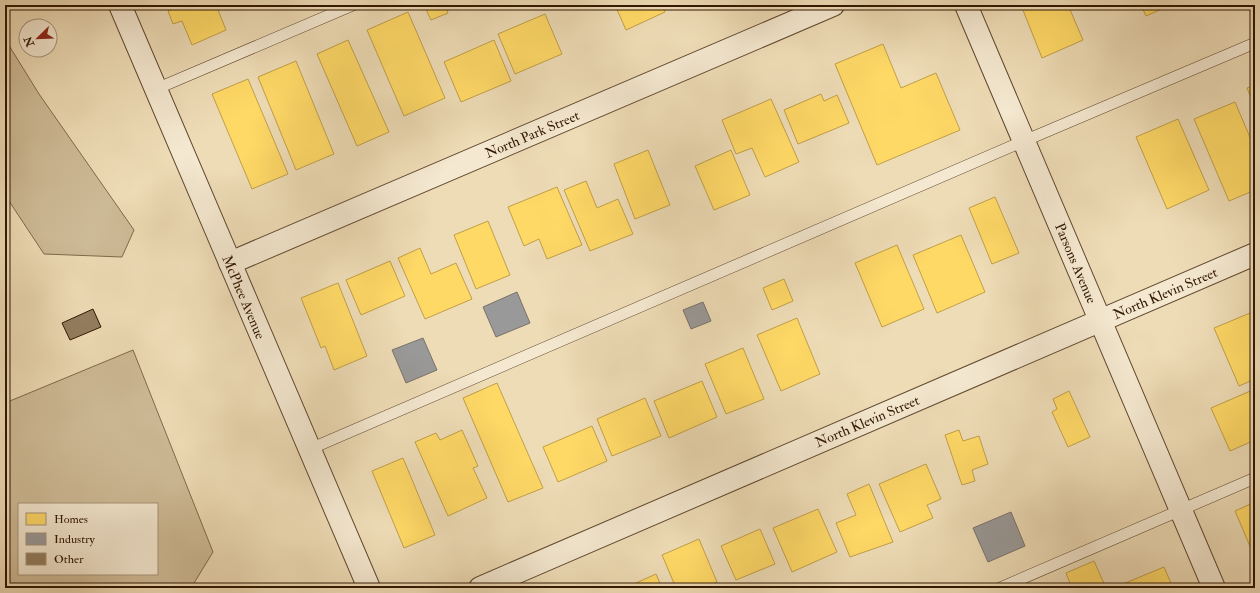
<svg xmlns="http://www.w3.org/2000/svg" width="1260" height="593" font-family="'IM FELL Double Pica',serif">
  <rect width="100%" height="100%" fill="#eedcb6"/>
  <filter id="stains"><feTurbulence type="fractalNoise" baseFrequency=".005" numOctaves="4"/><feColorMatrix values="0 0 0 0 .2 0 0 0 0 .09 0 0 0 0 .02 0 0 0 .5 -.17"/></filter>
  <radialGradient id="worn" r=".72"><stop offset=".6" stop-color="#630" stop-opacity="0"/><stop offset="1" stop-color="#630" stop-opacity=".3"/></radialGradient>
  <g fill="#cebb97" stroke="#80694c" fill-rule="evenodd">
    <polygon points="5,39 39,94 134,230 122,257 44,254 5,195"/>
    <path d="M 133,350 L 213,552 L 191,588 L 5,588 L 5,403 ZM 19,504 L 157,504 L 157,574 L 19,574 Z"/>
  </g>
  <g fill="#ffd966" stroke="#c19f48">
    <polygon points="175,5 216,5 226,30 192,45 182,21 173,24 168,11 176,8"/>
    <polygon points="424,5 445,5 448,13 431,20"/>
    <polygon points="615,5 662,5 665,12 626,30"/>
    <polygon points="1021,5 1068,5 1083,40 1042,58"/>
    <polygon points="1141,5 1171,5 1146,16"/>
    <polygon points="408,12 445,98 404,116 367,30"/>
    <polygon points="545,14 562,54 515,74 498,34"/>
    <polygon points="348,40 389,132 357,146 317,54"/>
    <polygon points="494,40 511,81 461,102 444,62"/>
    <polygon points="883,44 901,88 936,73 960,130 877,165 835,64"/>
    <polygon points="296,61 334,154 296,170 258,77"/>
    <polygon points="248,79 288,174 252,189 212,94"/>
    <polygon points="1255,85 1255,107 1247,88"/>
    <polygon points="821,94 824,101 837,95 849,123 798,144 784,110"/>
    <polygon points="771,99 799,162 765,177 752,148 736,154 722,120"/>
    <polygon points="1235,102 1255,149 1255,190 1229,201 1194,119"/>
    <polygon points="1178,119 1209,190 1167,209 1136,137"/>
    <polygon points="648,150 670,205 635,219 614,164"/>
    <polygon points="731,150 750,195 714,210 695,166"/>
    <polygon points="586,181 597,208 618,199 633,234 590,251 564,190"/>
    <polygon points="557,187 582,245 547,259 539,239 524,246 508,207"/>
    <polygon points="995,197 1019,253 992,264 969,208"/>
    <polygon points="488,221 510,275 476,289 454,235"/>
    <polygon points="961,235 985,292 937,313 913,255"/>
    <polygon points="897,245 924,309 882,327 855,263"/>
    <polygon points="420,248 431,274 456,263 472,299 425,319 398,258"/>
    <polygon points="390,261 405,296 361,315 346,280"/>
    <polygon points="784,279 793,301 772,310 763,288"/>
    <polygon points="338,283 367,356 334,370 325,346 321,348 301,298"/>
    <polygon points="1255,311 1255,379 1239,386 1214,328"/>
    <polygon points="797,318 820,374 781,391 757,335"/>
    <polygon points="743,348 764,399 726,414 705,364"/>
    <polygon points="702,381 717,417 669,438 654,401"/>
    <polygon points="497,383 543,488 508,502 463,398"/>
    <polygon points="1255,389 1255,440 1230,451 1211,408"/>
    <polygon points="1069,391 1090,437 1068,447 1052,412 1057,409 1053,399"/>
    <polygon points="645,398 661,436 612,456 597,419"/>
    <polygon points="592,426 607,461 558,482 543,447"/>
    <polygon points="462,430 478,466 473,468 487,498 448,516 415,442 436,433 440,440"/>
    <polygon points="959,430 963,441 979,436 988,464 972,470 975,481 962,485 945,435"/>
    <polygon points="403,458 435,535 404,548 372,471"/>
    <polygon points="926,464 941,499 927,505 933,518 900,532 879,484"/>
    <polygon points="869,484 893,542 850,557 836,523 856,515 847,494"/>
    <polygon points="1255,502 1255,558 1235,511"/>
    <polygon points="818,509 837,552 792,572 773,528"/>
    <polygon points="760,529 775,564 736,580 721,546"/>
    <polygon points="699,539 717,582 702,588 676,588 662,555"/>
    <polygon points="1094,561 1106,588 1072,588 1066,573"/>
    <polygon points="1164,567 1173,588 1125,588 1123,584"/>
    <polygon points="656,574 662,588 625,588"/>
  </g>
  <g fill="#999" stroke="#7a726b">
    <polygon points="517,292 530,323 496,337 483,307"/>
    <polygon points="703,302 711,321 691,329 683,310"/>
    <polygon points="423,338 437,370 406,383 392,350"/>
    <polygon points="1011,512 1025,546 988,562 973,528"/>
  </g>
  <polygon fill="#937d5f" stroke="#311701" points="93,309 101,327 70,340 62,323"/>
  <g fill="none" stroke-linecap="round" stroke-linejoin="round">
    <g stroke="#60482e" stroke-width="12">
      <g id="lane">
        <polyline points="156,89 353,5"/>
        <polyline points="310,449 1024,141 1255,43"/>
        <polyline points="1000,588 1255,478"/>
      </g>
    </g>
    <g stroke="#60482e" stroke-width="24">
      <g id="street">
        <polyline points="120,5 369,588"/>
        <polyline points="966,5 1214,588"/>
        <polyline points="230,263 833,5"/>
        <polyline points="480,588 1255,254"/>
      </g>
    </g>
    <use href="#lane" stroke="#f4e8d0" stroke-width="11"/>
    <use href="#street" stroke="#f4e8d0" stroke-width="22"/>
  </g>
  <g text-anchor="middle" stroke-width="4" stroke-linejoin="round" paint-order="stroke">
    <g font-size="14" fill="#311701" stroke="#f4e8d0">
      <text transform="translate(532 134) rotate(-23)" y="5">North Park Street</text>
      <text transform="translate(1076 263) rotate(67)" y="5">Parsons Avenue</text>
      <text transform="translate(1165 293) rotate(-23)" y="5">North Klevin Street</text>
      <text transform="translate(244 297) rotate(67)" y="5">McPhee Avenue</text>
      <text transform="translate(867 421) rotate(-23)" y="5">North Klevin Street</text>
    </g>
  </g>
  <rect width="1260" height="593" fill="none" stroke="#eedcb6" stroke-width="20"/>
  <rect x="6" y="6" width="1248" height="581" fill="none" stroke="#311701" stroke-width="2"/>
  <rect x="10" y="10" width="1240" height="573" fill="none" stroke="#311701"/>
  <rect x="18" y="503" width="140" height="72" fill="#f4e8d0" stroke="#a6947d"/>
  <rect x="26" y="513" width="20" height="12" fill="#ffd966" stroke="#a6947d"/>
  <text x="54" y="523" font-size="12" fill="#311701">Homes</text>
  <rect x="26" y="533" width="20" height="12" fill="#999999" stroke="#a6947d"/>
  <text x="54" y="543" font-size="12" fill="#311701">Industry</text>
  <rect x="26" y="553" width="20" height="12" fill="#937d5f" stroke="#a6947d"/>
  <text x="54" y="563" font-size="12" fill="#311701">Other</text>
  <g transform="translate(38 38) rotate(247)"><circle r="19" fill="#f4e8d0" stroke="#a6947d"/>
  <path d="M0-3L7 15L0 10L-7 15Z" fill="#8f2418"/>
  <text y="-6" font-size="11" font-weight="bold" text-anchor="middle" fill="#311701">N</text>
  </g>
  <rect width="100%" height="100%" filter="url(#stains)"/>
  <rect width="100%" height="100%" fill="url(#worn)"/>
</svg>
